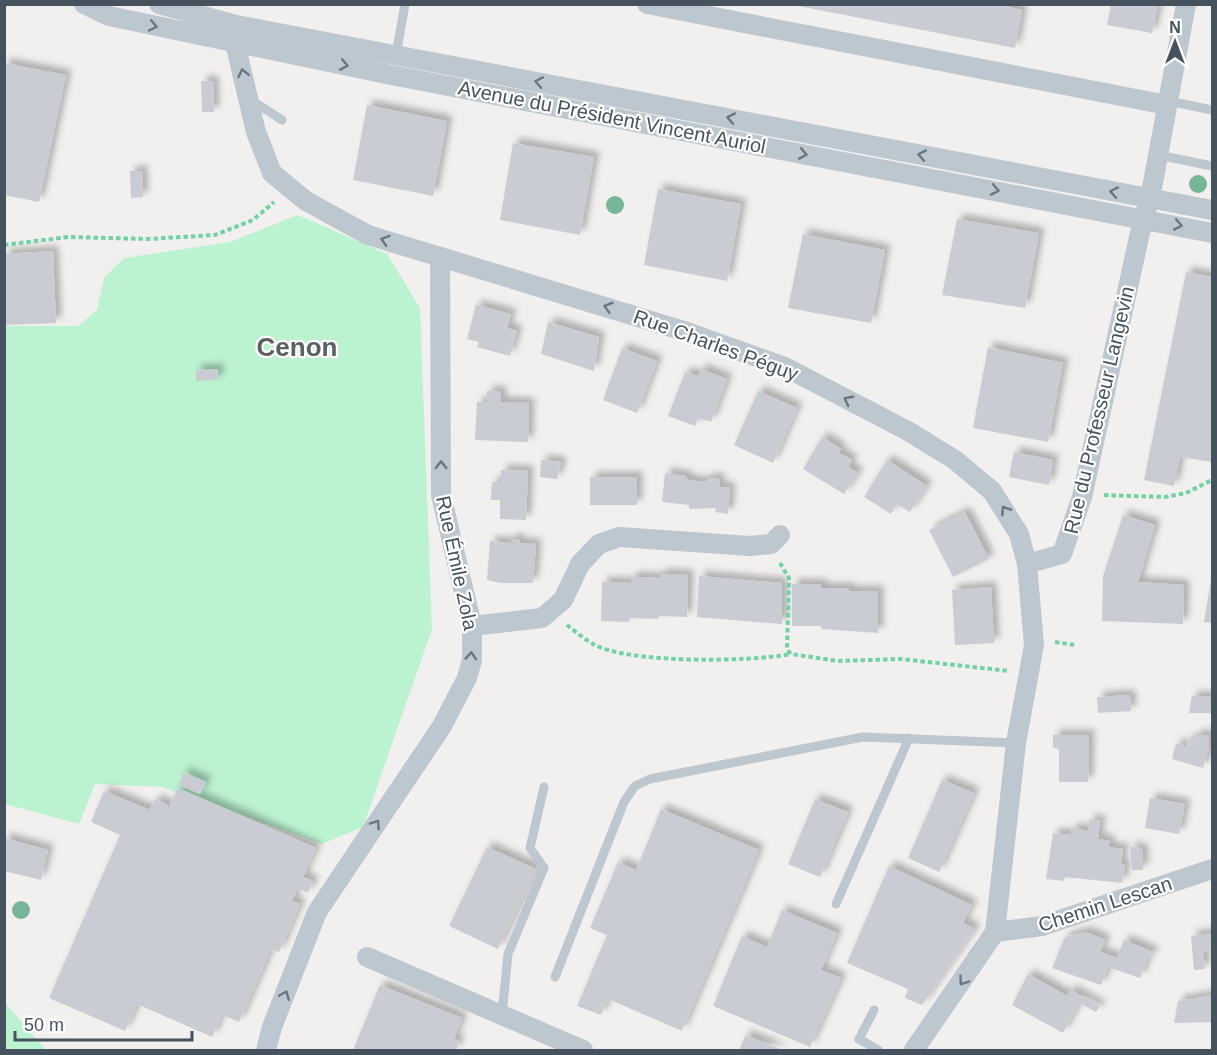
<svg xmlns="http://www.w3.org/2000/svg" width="1217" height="1055" font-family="Arial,sans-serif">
  <defs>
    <filter id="shadow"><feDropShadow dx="5.5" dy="-5.5" stdDeviation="3" flood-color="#0004"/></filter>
  </defs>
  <rect width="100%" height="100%" fill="#f2efef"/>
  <g fill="#bbf2d0">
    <polygon points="298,215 387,254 420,308 432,629 363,827 322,844 162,787 95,784 79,824 5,804 4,326 78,326 97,310 104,278 124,258 230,242"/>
    <polygon points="4,1003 5,1003 46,1050 5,1050"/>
  </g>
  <g fill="#c9ccd2" filter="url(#shadow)">
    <polygon points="788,4 995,4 1022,10 1015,48"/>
    <polygon points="1111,4 1158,4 1152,33 1107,25"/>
    <polygon points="4,63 66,75 39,202 4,195"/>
    <polygon points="201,81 213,81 214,112 202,112"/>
    <polygon points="367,105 447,121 433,196 353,180"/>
    <polygon points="513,143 594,157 580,235 500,220"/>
    <polygon points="130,171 142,171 143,197 131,198"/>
    <polygon points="658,189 741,204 727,281 644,265"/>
    <polygon points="957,219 1039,233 1025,308 942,295"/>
    <polygon points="803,234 885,250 871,323 788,308"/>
    <polygon points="53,251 56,323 6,325 4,254"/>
    <polygon points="1186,272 1212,277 1212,462 1180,457 1174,486 1144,480"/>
    <polygon points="476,305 511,314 507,328 517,331 510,356 477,347 479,342 467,339"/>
    <polygon points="548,322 599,337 594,371 541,354"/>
    <polygon points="988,347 1063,363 1048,442 973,428"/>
    <polygon points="622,348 657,361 637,413 603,400"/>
    <polygon points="218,369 218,380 196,381 196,370"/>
    <polygon points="701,369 727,379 711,422 698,418 695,426 668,416 685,372 698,376"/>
    <polygon points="487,391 501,392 501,402 529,403 528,442 475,440 477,402 487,402"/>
    <polygon points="758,391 797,408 773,463 734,445"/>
    <polygon points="822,437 841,449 839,453 852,460 848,467 858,473 844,494 803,469"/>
    <polygon points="1014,452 1053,460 1049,485 1009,477"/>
    <polygon points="541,460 561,462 557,479 540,477"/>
    <polygon points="887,460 927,486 910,512 897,504 891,514 864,497"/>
    <polygon points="501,470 528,471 526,520 500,519 500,500 491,500 492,482 501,482"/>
    <polygon points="665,473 685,476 689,480 705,482 709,478 720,479 719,487 730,488 728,514 715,512 716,508 689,509 689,505 662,502"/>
    <rect x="590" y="477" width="47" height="28"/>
    <polygon points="965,512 989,559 953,577 929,530"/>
    <polygon points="1123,515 1155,525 1138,582 1184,585 1183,624 1102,621 1103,576"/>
    <polygon points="511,539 520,539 519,543 536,544 533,583 500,583 487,580 490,541 511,543"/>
    <polygon points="660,574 688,575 687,617 658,616 658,619 629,618 629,622 601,621 602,582 631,583 631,577 660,578"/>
    <polygon points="699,576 782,583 782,624 697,617"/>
    <polygon points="1211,580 1212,580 1212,623 1204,622"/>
    <polygon points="792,584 821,584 821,588 849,588 849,591 878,591 878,633 821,629 821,626 792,626"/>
    <polygon points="991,587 994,643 955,645 952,590"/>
    <polygon points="1130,695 1131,711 1098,713 1097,697"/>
    <polygon points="1192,696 1212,697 1212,713 1189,713"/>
    <polygon points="1053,735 1089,735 1088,782 1059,782 1059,749 1053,748"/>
    <polygon points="1196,735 1209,735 1209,747 1203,768 1172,759 1176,743 1186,747 1188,739 1194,740"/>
    <polygon points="184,772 206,782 200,794 179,785"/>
    <polygon points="942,780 974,793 939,872 908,858"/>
    <polygon points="178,788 316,848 303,877 313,881 308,893 298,888 292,901 300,904 279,952 271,949 239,1022 222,1015 212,1037 137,1004 125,1031 49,998 120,835 91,822 104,791 150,810 155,799 168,805 168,809"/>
    <polygon points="1150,798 1185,804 1179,834 1145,828"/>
    <polygon points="815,799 848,812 820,877 788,864"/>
    <polygon points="661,809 759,850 682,1031 608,999 601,1015 577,1006 607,935 590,928 618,862 636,870"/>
    <polygon points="1089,819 1100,821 1098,839 1110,841 1108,847 1123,849 1121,864 1125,865 1122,883 1065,877 1064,881 1046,879 1053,833 1071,835 1072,828 1088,831"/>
    <polygon points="4,838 48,850 41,880 4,871"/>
    <polygon points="1130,846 1143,850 1143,870 1132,870"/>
    <polygon points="487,847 536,869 498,949 449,926"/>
    <polygon points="889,866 972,905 963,923 975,929 922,1005 905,998 908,989 847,963"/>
    <polygon points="782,910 837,933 821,970 841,978 810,1047 713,1006 742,936 767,947"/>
    <polygon points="1086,932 1105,940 1100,952 1117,958 1124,940 1153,952 1151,958 1148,957 1140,978 1108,967 1101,985 1052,968 1065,937"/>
    <polygon points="1212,933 1212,951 1203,952 1205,969 1194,970 1191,936"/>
    <polygon points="1028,974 1067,996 1071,990 1100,1006 1096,1012 1079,1003 1063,1033 1012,1005"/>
    <polygon points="380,985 462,1018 454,1039 459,1041 456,1050 353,1050"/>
    <polygon points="1212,995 1212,1022 1174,1023 1178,1001"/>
    <polygon points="746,1035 782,1050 739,1050"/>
  </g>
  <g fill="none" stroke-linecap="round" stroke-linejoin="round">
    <g stroke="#71d2a2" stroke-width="4" stroke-dasharray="4.5 3" stroke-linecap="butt">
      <polyline points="4,245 68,237 148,239 215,235 253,220 274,202"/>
      <polyline points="1104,495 1165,497 1186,493 1212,480"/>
      <polyline points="780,563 789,578 787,649 791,654 838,661 901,659 1009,671"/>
      <path d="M 567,625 C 575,631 584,639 593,644 C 628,664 750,662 791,654"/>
      <polyline points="1055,642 1075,645"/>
    </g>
    <g stroke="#bcc7cf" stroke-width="9">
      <polyline points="396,55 405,4"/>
      <polyline points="251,100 282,120"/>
      <polyline points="1168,101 1212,110"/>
      <polyline points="1158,155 1212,166"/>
      <polyline points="836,904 909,738"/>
      <polyline points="555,977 624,802 635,786 650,779 863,737 1016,743"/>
      <polyline points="874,1010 859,1039 878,1050"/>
      <polyline points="502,1015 508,954 544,868 530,848 544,787"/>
    </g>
    <g stroke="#bcc7cf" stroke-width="20">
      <polyline points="84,4 109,16 391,75 1212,233"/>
      <polyline points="159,4 236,25 1212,210"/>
      <polyline points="647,4 1167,105"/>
      <polyline points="236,33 235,43 256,132 272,173 306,201 368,235 684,331 785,367 908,431 955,460 992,491 1019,534 1027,564"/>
      <polyline points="472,626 542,618 563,600 580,564 599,544 619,537 750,546 771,544 780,535"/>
      <polyline points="995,932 1042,926 1212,869"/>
      <polyline points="367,957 583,1050"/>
      <polyline points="266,1050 272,1027 317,912 442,726 467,678 472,660 472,626 441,495 440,259"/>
      <polyline points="914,1050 995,932 1016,743 1034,645 1027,564 1062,554 1082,497 1143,219 1150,199 1186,4"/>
    </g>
  </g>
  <g fill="#76b595">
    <circle cx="1198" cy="184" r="9"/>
    <circle cx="615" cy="205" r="9"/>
    <circle cx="21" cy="910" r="9"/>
  </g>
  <defs><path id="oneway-chevron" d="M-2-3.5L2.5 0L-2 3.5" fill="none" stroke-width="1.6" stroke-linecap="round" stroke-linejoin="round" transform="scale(1.5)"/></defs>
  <g stroke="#697680">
    <use href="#oneway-chevron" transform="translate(153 26) rotate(12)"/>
    <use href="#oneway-chevron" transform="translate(344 65) rotate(11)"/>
    <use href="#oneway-chevron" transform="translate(243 73) rotate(-102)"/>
    <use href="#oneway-chevron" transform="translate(539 82) rotate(-169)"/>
    <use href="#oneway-chevron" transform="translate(731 118) rotate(-169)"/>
    <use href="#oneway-chevron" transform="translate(803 154) rotate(11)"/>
    <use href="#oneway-chevron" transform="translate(922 155) rotate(-169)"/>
    <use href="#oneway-chevron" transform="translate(995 190) rotate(11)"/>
    <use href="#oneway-chevron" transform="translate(1114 192) rotate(-169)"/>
    <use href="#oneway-chevron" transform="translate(1178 225) rotate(11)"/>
    <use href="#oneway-chevron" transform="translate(385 240) rotate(-162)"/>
    <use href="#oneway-chevron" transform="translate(608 307) rotate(-163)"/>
    <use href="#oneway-chevron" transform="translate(848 400) rotate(-152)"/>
    <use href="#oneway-chevron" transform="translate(441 465) rotate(-90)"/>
    <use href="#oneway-chevron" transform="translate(1005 510) rotate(-123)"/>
    <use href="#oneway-chevron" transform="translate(471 656) rotate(-86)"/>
    <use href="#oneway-chevron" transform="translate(376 824) rotate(-56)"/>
    <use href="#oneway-chevron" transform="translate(963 981) rotate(125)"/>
    <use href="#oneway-chevron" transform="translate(285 995) rotate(-68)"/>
  </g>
  <g text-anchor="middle" stroke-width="4.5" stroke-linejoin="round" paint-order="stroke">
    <g font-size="20" fill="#46535e" stroke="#fff">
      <text transform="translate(612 117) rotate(11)" y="7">Avenue du Président Vincent Auriol</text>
      <text transform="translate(716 345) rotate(20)" y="7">Rue Charles Péguy</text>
      <text transform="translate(1099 410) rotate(-77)" y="7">Rue du Professeur Langevin</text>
      <text transform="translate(457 563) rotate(78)" y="7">Rue Émile Zola</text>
      <text transform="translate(1105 904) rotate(-18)" y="7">Chemin Lescan</text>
    </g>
    <g font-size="26" font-weight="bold" fill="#5b6065" stroke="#fff">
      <text x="297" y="356">Cenon</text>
    </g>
  </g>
  <rect width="1217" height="1055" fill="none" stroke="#46535e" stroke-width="12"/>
  <g transform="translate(1175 42)" stroke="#ffffff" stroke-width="4.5" paint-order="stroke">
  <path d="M0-4.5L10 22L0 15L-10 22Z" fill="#46535e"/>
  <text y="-9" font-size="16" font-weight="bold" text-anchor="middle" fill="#46535e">N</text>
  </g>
  <path d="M15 1031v9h177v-9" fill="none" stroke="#46535e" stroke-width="3"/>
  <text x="24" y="1031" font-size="18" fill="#46535e" stroke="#ffffff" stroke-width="4.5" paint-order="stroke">50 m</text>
</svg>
